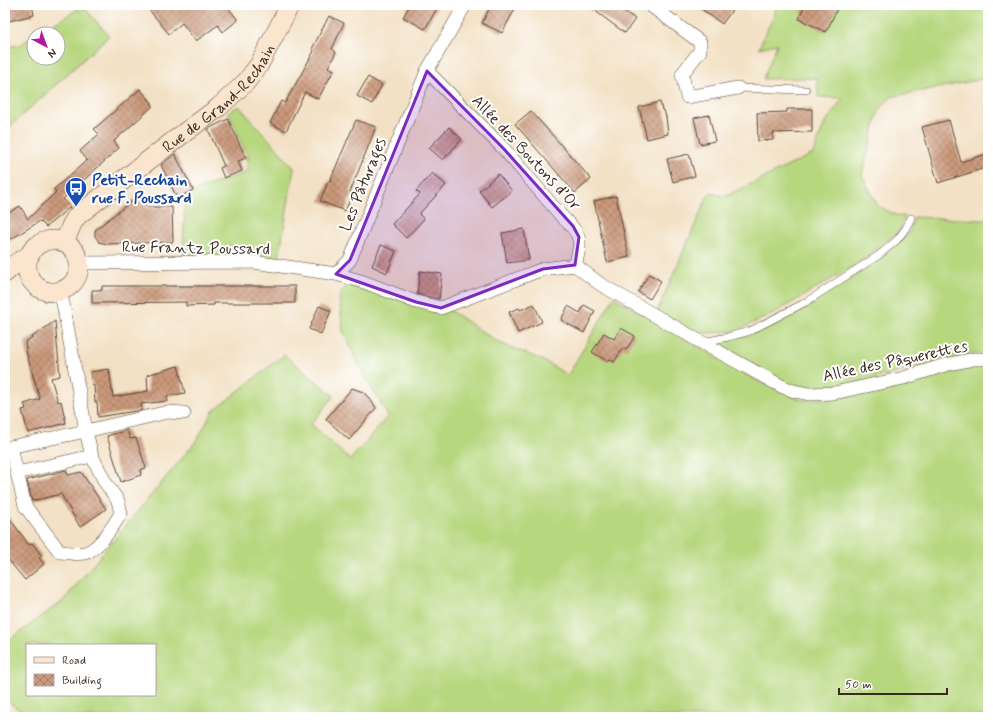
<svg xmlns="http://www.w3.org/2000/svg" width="993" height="722" font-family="Mynerve,sans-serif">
  <defs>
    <pattern id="building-cross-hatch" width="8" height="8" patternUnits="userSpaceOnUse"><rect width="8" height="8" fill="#cb997c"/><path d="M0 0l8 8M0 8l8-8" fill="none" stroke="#a67d65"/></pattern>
  </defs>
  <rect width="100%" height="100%" fill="#fff"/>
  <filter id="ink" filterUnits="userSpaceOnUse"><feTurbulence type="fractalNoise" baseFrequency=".025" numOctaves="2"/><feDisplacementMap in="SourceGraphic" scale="8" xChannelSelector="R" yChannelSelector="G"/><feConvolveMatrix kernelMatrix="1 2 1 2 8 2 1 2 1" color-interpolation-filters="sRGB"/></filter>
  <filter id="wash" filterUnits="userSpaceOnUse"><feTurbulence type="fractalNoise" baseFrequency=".012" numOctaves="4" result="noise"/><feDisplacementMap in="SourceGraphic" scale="16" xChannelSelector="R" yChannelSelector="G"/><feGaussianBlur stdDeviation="0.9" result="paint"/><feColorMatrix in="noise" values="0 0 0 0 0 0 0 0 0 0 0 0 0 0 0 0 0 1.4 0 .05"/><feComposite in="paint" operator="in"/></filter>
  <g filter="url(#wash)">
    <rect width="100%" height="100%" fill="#f3e1c5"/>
    <g fill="#b7d77f" stroke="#79804e" fill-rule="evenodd">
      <polygon points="776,5 988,5 988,78 891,97 879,110 862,175 878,206 898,216 905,216 899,231 862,261 775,313 736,331 694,334 657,312 709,193 726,196 813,154 825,123 843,98 818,97 817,78 763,79 777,44 759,48 774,15"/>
      <polygon points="83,6 109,36 5,131 5,47 19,45 34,36 34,58 58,58 58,34 37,34"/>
      <polygon points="239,106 294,168 279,258 246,258 183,255 185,196 210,185 247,172 248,157 228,112"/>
      <polygon points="914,217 983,220 988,219 988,354 972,354 832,389 790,386 708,343 749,335 868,267 908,235"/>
      <path d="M 349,283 L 449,310 L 498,342 L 542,360 L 568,375 L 614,297 L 752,378 L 801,400 L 839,398 L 972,362 L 988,363 L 988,717 L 28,717 L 5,699 L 5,643 L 63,601 L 197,440 L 213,411 L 284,355 L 334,396 L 311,424 L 350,460 L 388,416 L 360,368 L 343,331 L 339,295 ZM 27,645 L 155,645 L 155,695 L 27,695 Z"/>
    </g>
    <g id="blocks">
      <g fill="url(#building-cross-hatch)">
        <polygon points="5,5 32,5 34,15 5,22"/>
        <polygon points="145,5 226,5 238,20 223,32 218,25 196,41 182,23 169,34"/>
        <polygon points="410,5 439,5 425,29 403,17"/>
        <polygon points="491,5 517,5 502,33 482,23"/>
        <polygon points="587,5 616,5 635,19 625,33"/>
        <polygon points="696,5 736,5 722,24"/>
        <polygon points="805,5 839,5 826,32 799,19"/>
        <polygon points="329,16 344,23 332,49 336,52 328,67 334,70 318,99 305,92 286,131 270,123 281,101 285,103 314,51 312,49"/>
        <polygon points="368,77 382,85 372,104 357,96"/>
        <polygon points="140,89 152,103 152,107 114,141 119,148 63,199 70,207 46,227 40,221 5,243 5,215 20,206 28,219 56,192 54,189 87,160 80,151 99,134 94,129"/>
        <polygon points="660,102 662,110 664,110 666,117 668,134 647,139 639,107"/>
        <polygon points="787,109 812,109 812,132 773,133 773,140 758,141 757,113 787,112"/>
        <polygon points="531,111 591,179 575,193 515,124"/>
        <polygon points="709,115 715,141 700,144 694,118"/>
        <polygon points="228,119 246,158 238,161 242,171 224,178 220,168 224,166 208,129"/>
        <polygon points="356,120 376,127 350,192 353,193 345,211 320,201 328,182 329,183"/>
        <polygon points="949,120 961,162 986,154 988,167 938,183 922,127"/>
        <polygon points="449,127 462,139 443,160 429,148"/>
        <polygon points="175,154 193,190 177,198 161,165"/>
        <polygon points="689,154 695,176 673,182 667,159"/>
        <polygon points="432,173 446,185 419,214 424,219 406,238 392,224 420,194 416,191"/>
        <polygon points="498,174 512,191 492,207 479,191"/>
        <polygon points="138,196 147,207 172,207 173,242 107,244 99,242 95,236 95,230"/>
        <polygon points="616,196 629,257 607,262 594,201"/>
        <polygon points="524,229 529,260 507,263 502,233"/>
        <polygon points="381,245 396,251 387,273 372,266"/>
        <polygon points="420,271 442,274 439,299 417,294"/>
        <polygon points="649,274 661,281 650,299 638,292"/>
        <polygon points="102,286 295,286 295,303 214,303 214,305 186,306 186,302 92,303 92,290 102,290"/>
        <polygon points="534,304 542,322 518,333 509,312 519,308 520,310"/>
        <polygon points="584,305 595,311 584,333 561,320 568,306 580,313"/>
        <polygon points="319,306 331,311 321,334 309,329"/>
        <polygon points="55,321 60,376 51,378 58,402 61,401 66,423 28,433 22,410 26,409 24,404 40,399 27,355 25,342"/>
        <polygon points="621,328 635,336 626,350 623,348 614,362 609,359 607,361 592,352 604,333 614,339"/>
        <polygon points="178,366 185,393 167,396 168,401 141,404 142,410 98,417 97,402 95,402 94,385 92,385 90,372 109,369 113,397 148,391 147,375"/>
        <polygon points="352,388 363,392 370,399 376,408 349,440 326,419"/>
        <polygon points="127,430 130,439 136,438 146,468 140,470 141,475 121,482 107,436"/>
        <polygon points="66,470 68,475 81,472 106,509 80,527 61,494 32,501 27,480"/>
        <polygon points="5,512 29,545 32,543 42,556 39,558 44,564 25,580 5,556"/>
      </g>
    </g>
  </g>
  <g filter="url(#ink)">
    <use href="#blocks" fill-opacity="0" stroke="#574537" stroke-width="1"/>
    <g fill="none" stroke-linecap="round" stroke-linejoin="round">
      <g stroke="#574537" stroke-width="8">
        <g id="lane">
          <polyline points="738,88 806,90"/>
          <polyline points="703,342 728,337 750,331 806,302 879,255 897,240 906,228 911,218"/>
        </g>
      </g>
      <g stroke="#574537" stroke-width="14">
        <g id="street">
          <polyline points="650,5 700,42 700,51 682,74 687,97 738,88"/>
          <path d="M 427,71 L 504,149 L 563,218 C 582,234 582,242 575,265"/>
          <polyline points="79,263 253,262 336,274 364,282 416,302 441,308 543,269 575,265 600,284 701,342 783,387 794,391 809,394 834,393 904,378 945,365 974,359 988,359"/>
          <polyline points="336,274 350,260 427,71 465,5"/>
          <path d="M 11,447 L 25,506 L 60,552 C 67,552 77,555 85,553 C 99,549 114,525 121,513 L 118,501 L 105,482 L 92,456 L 86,431 L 63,303 L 58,292"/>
          <polyline points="5,448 86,431 168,412 184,413"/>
          <polyline points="17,473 92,456"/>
        </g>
      </g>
      <g stroke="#574537" stroke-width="20">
        <g id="secondary">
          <circle cx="53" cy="266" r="26"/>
          <path id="s1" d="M 64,243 L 72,224 L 77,216 L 176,139 L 219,107 L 246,82 L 259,65 L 290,5"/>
          <polyline points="5,273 15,264 30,255"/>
        </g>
      </g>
      <use href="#lane" stroke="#fff" stroke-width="7"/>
      <use href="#street" stroke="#fff" stroke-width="13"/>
      <use href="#secondary" stroke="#fbe5cf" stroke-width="19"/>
    </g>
  </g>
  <path fill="#7b2cbf" fill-opacity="0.2" stroke="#7b2cbf" stroke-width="3" stroke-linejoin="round" d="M 427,71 L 504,149 L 573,226 L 579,237 L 575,265 L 543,269 L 441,308 L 416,302 L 336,274 L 350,260 Z"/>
  <defs>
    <g id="bus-pin" transform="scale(1.15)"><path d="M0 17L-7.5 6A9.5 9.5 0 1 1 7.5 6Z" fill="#1a4fb4" stroke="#fff"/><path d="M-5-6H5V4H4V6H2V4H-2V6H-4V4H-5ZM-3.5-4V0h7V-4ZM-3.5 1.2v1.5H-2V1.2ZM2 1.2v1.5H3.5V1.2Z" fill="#fff"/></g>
  </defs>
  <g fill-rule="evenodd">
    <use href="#bus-pin" x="76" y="188"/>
  </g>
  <g text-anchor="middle" stroke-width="4" stroke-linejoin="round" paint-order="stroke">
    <g font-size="16" fill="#3b2a1e" stroke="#fff">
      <text dy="6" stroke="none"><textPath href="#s1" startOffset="215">Rue de Grand-Rechain</textPath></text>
      <text transform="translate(527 152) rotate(47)" y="6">Allée des Boutons d’Or</text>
      <text transform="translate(362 184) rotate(-68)" y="6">Les Pâturages</text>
      <text transform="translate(196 247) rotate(1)" y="6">Rue Frantz Poussard</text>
      <text transform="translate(895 360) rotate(-12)" y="6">Allée des Pâquerettes</text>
    </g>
    <g font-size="16" font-weight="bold" fill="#164399" stroke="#fff" text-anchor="start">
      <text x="92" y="185">Petit-Rechain<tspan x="92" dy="18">rue F. Poussard</tspan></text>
    </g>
  </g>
  <rect width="993" height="722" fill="none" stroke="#fff" stroke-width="20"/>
  <rect x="26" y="644" width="130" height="52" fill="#ffffff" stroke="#b1aaa5"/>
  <rect x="34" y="657" width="20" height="6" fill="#fbe5cf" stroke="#b1aaa5"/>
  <text x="62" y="664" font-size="12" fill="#3b2a1e">Road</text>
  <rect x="34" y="674" width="20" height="12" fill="url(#building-cross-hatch)" stroke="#b1aaa5"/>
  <text x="62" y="684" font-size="12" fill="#3b2a1e">Building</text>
  <g transform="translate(46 46) rotate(139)"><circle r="19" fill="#ffffff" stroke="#b1aaa5"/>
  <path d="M0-3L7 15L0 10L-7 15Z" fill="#b5179e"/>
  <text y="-6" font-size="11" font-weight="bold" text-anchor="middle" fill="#3b2a1e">N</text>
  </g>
  <path d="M839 688v6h108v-6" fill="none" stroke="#3b2a1e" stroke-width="2"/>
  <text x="845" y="688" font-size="12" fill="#3b2a1e" stroke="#ffffff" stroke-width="3" paint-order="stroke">50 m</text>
</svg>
